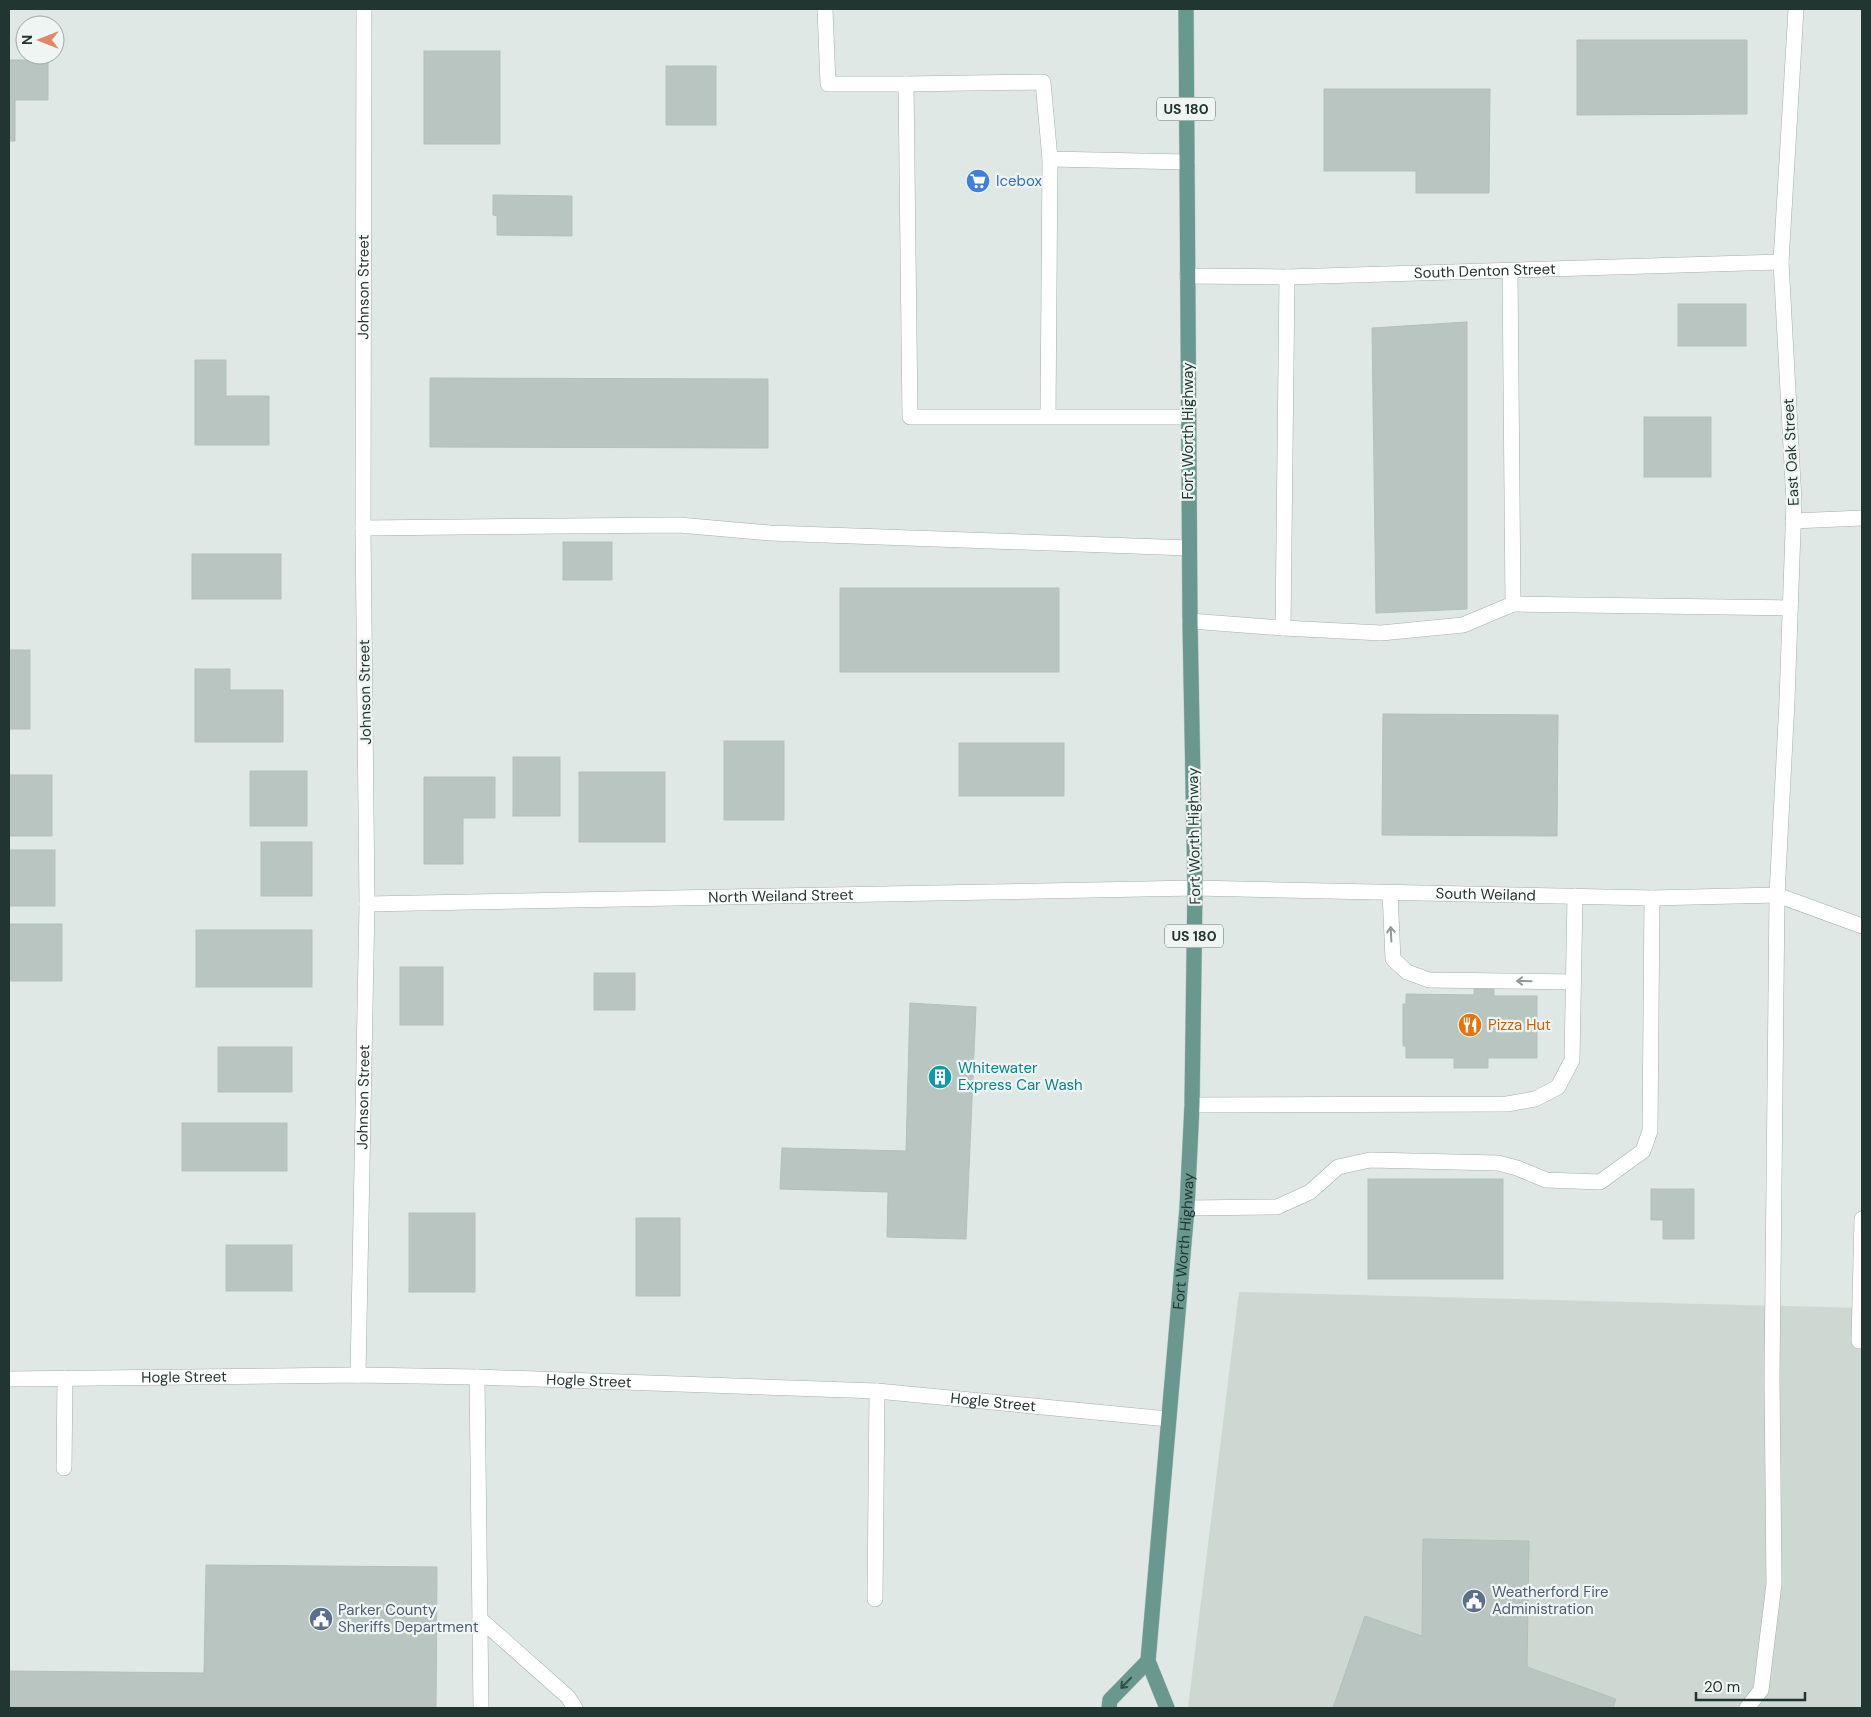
<svg xmlns="http://www.w3.org/2000/svg" width="1871" height="1717" font-family="'DM Sans',sans-serif">
  <rect width="100%" height="100%" fill="#dfe8e4"/>
  <polygon fill="#cdd8d3" points="1239,1292 1862,1308 1862,1708 1188,1708"/>
  <g fill="#b8c5c0" stroke="#b2c1bb">
    <polygon points="1577,40 1747,40 1747,114 1577,115"/>
    <rect x="424" y="51" width="76" height="93"/>
    <polygon points="9,60 48,60 48,100 15,100 15,141 9,141"/>
    <rect x="666" y="66" width="50" height="59"/>
    <polygon points="1324,89 1490,89 1489,193 1416,193 1416,171 1324,171"/>
    <polygon points="493,195 572,196 572,236 497,235 497,216 493,215"/>
    <rect x="1678" y="304" width="68" height="42"/>
    <polygon points="1467,322 1467,609 1376,613 1372,328"/>
    <polygon points="195,360 226,360 226,396 269,396 269,445 195,445"/>
    <polygon points="430,378 768,379 768,448 430,447"/>
    <rect x="1644" y="417" width="67" height="60"/>
    <rect x="563" y="542" width="49" height="38"/>
    <rect x="192" y="554" width="89" height="45"/>
    <rect x="840" y="588" width="219" height="84"/>
    <rect x="9" y="650" width="21" height="79"/>
    <polygon points="195,669 230,669 230,690 283,690 283,742 195,742"/>
    <polygon points="1383,714 1558,715 1557,836 1382,835"/>
    <rect x="724" y="741" width="60" height="79"/>
    <rect x="959" y="743" width="105" height="53"/>
    <rect x="513" y="757" width="47" height="59"/>
    <rect x="250" y="771" width="57" height="55"/>
    <rect x="579" y="772" width="86" height="70"/>
    <rect x="9" y="775" width="43" height="61"/>
    <polygon points="424,777 495,777 495,818 463,818 463,864 424,864"/>
    <rect x="261" y="842" width="51" height="54"/>
    <rect x="9" y="850" width="46" height="56"/>
    <rect x="9" y="924" width="53" height="57"/>
    <rect x="196" y="930" width="116" height="57"/>
    <rect x="400" y="967" width="43" height="58"/>
    <rect x="594" y="973" width="41" height="37"/>
    <polygon points="1474,984 1494,984 1494,996 1537,996 1537,1058 1488,1058 1488,1068 1454,1068 1454,1058 1406,1058 1406,1046 1403,1046 1403,1004 1406,1004 1406,994 1474,995"/>
    <polygon points="910,1003 976,1007 966,1239 887,1237 888,1192 780,1189 782,1148 906,1151"/>
    <rect x="218" y="1047" width="74" height="45"/>
    <rect x="182" y="1123" width="105" height="48"/>
    <rect x="1368" y="1179" width="135" height="100"/>
    <polygon points="1651,1189 1694,1189 1694,1239 1663,1239 1663,1220 1651,1220"/>
    <rect x="409" y="1213" width="66" height="79"/>
    <rect x="636" y="1218" width="44" height="78"/>
    <rect x="226" y="1245" width="66" height="46"/>
    <polygon points="1423,1539 1529,1541 1527,1667 1616,1699 1613,1708 1333,1708 1365,1616 1422,1636"/>
    <polygon points="206,1565 437,1567 436,1708 9,1708 9,1671 204,1673"/>
  </g>
  <g fill="none" stroke-linecap="round" stroke-linejoin="round">
    <g stroke="#a3afab" stroke-width="16">
      <g id="service">
        <polyline points="825,9 828,84 906,84 910,417 1188,417"/>
        <polyline points="906,84 1043,82 1050,159 1187,162"/>
        <polyline points="1510,271 1513,604 1790,608"/>
        <polyline points="1048,416 1050,159"/>
        <polyline points="1793,521 1862,518"/>
        <polyline points="363,528 679,525 770,533 1189,548"/>
        <polyline points="1190,621 1283,628 1381,633 1463,625 1513,604"/>
        <polyline points="1283,628 1287,277"/>
        <polyline points="1390,893 1393,959 1407,972 1429,980 1573,982"/>
        <polyline points="1192,1105 1507,1104 1535,1099 1558,1087 1572,1060 1575,896"/>
        <polyline points="1187,1208 1277,1207 1310,1192 1338,1167 1370,1160 1498,1163 1517,1168 1546,1180 1600,1182 1643,1151 1650,1131 1652,898"/>
        <polyline points="1859,1341 1862,1219"/>
        <polyline points="477,1377 481,1708"/>
        <polyline points="64,1468 65,1378"/>
        <polyline points="875,1599 877,1391"/>
        <polyline points="480,1619 568,1697 575,1708"/>
        <polyline points="1747,1708 1761,1690 1774,1584 1772,1377 1777,895 1862,926"/>
      </g>
    </g>
    <g stroke="#a3afab" stroke-width="16">
      <g id="minor">
        <path id="s1" d="M 1187,276 L 1287,277 L 1781,262"/>
        <path id="s2" d="M 367,904 L 1195,888 L 1652,898 L 1777,895 L 1787,701 L 1794,502 L 1781,262 L 1796,9"/>
        <path id="s3" d="M 358,1375 L 367,904 L 363,528 L 364,9"/>
        <path id="s4" d="M 9,1379 L 358,1375 L 477,1377 L 877,1391 L 1168,1419"/>
      </g>
    </g>
    <g stroke="#bdc3c1" stroke-width="16">
      <g id="primary">
        <polyline points="1109,1708 1110,1700 1148,1661"/>
        <path id="s5" d="M 1167,1708 L 1148,1661 L 1187,1208 L 1192,1105 L 1195,888 L 1190,621 L 1186,9"/>
      </g>
    </g>
    <use href="#service" stroke="#fff" stroke-width="15"/>
    <use href="#minor" stroke="#fff" stroke-width="15"/>
    <use href="#primary" stroke="#68988e" stroke-width="15"/>
  </g>
  <defs><path id="oneway-shaft" d="M-6 0H5M1.5-3L5.5 0L1.5 3" fill="none" stroke-width="1.6" stroke-linecap="round" stroke-linejoin="round" transform="scale(1.25)"/></defs>
  <g stroke="#909a98">
    <use href="#oneway-shaft" transform="translate(1391 934) rotate(-93)"/>
    <use href="#oneway-shaft" transform="translate(1524 981) rotate(-179)"/>
  </g>
  <use stroke="#344e48" href="#oneway-shaft" transform="translate(1126 1683) rotate(134)"/>
  <defs>
    <g id="supermarket-disc" transform="scale(1.25)"><circle r="9.5" fill="#3f7fe0" stroke="#eff5f2"/><path d="M-6-5.5h2.5l.6 2H6L4.5 2H-2.5L-4.4-4H-6ZM-1.5 3.2a1.3 1.3 0 1 0 .1 0ZM3 3.2a1.3 1.3 0 1 0 .1 0Z" fill="#fff"/></g>
    <g id="restaurant-disc" transform="scale(1.25)"><circle r="9.5" fill="#e8710a" stroke="#eff5f2"/><path d="M-5-6h1v4h1v-4h1v4h1v-4h1v5L-1.5 .5V6h-2V.5L-5-1ZM5-6V6H3V1.5H1.5Q1.5-4 5-6Z" fill="#fff"/></g>
    <g id="building-disc" transform="scale(1.25)"><circle r="9.5" fill="#0f9aa8" stroke="#eff5f2"/><path d="M-4-6H4V6H1V3H-1V6H-4ZM-2.5-4.3h1.7v1.8h-1.7ZM.8-4.3h1.7v1.8H.8ZM-2.5-1h1.7V.8h-1.7ZM.8-1h1.7V.8H.8Z" fill="#fff"/></g>
    <g id="civic-disc" transform="scale(1.25)"><circle r="9.5" fill="#5c6f8a" stroke="#eff5f2"/><path d="M-.6-6.5H3V-4.5H.6V-3L4-1V1h2V6H-6V1h2V-1L-.6-3ZM-1.2 2.5V6h2.4V2.5Z" fill="#fff"/></g>
  </defs>
  <g fill-rule="evenodd">
    <use href="#supermarket-disc" x="978" y="181"/>
    <use href="#restaurant-disc" x="1470" y="1025"/>
    <use href="#building-disc" x="940" y="1077"/>
    <use href="#civic-disc" x="1474" y="1601"/>
    <use href="#civic-disc" x="321" y="1619"/>
  </g>
  <g text-anchor="middle" stroke-width="4.5" stroke-linejoin="round" paint-order="stroke">
    <g fill="#eff5f2" stroke="#606f6b" stroke-width="1">
      <rect x="1157" y="97.5" width="58" height="23" rx="4"/>
      <rect x="1165" y="924.5" width="58" height="23" rx="4"/>
    </g>
    <g font-size="14" font-weight="bold" fill="#223631">
      <text x="1186" y="114">US 180</text>
      <text x="1194" y="941">US 180</text>
    </g>
    <g font-size="15" fill="#366cbe" stroke="#eff5f2" text-anchor="start">
      <text x="996" y="186">Icebox</text>
    </g>
    <g font-size="15" fill="#223631" stroke="#eff5f2">
      <text dy="5" stroke="none"><textPath href="#s1" startOffset="298">South Denton Street</textPath></text>
      <text dy="5" stroke="none"><textPath href="#s3" startOffset="1088">Johnson Street</textPath></text>
      <text transform="translate(1188 431) rotate(-90)" y="5">Fort Worth Highway</text>
      <text transform="translate(1791 452) rotate(-93)" y="5">East Oak Street</text>
      <text transform="translate(365 692) rotate(-91)" y="5">Johnson Street</text>
      <text transform="translate(1194 836) rotate(-91)" y="5">Fort Worth Highway</text>
      <text dy="5" stroke="none"><textPath href="#s2" startOffset="1119">South Weiland</textPath></text>
      <text dy="5" stroke="none"><textPath href="#s2" startOffset="414">North Weiland Street</textPath></text>
      <text dy="5" stroke="none"><textPath href="#s3" startOffset="278">Johnson Street</textPath></text>
      <text dy="5" stroke="none"><textPath href="#s5" startOffset="472">Fort Worth Highway</textPath></text>
      <text dy="5" stroke="none"><textPath href="#s4" startOffset="175">Hogle Street</textPath></text>
      <text dy="5" stroke="none"><textPath href="#s4" startOffset="580">Hogle Street</textPath></text>
      <text dy="5" stroke="none"><textPath href="#s4" startOffset="985">Hogle Street</textPath></text>
    </g>
    <g font-size="15" fill="#c56008" stroke="#eff5f2" text-anchor="start">
      <text x="1488" y="1030">Pizza Hut</text>
    </g>
    <g font-size="15" fill="#0d838f" stroke="#eff5f2" text-anchor="start">
      <text x="958" y="1073">Whitewater<tspan x="958" dy="17">Express Car Wash</tspan></text>
    </g>
    <g font-size="15" fill="#4e5e75" stroke="#eff5f2" text-anchor="start">
      <text x="1492" y="1597">Weatherford Fire<tspan x="1492" dy="17">Administration</tspan></text>
      <text x="338" y="1615">Parker County<tspan x="338" dy="17">Sheriffs Department</tspan></text>
    </g>
  </g>
  <rect width="1871" height="1717" fill="none" stroke="#223631" stroke-width="20"/>
  <g transform="translate(40 40) rotate(270)"><circle r="24" fill="#eff5f2" stroke="#9da9a5"/>
  <path d="M0-4L9 19L0 12L-9 19Z" fill="#e08865"/>
  <text y="-8" font-size="14" font-weight="bold" text-anchor="middle" fill="#223631">N</text>
  </g>
  <path d="M1696 1692v8h109v-8" fill="none" stroke="#223631" stroke-width="2.5"/>
  <text x="1704" y="1692" font-size="15" fill="#223631" stroke="#eff5f2" stroke-width="4" paint-order="stroke">20 m</text>
</svg>
